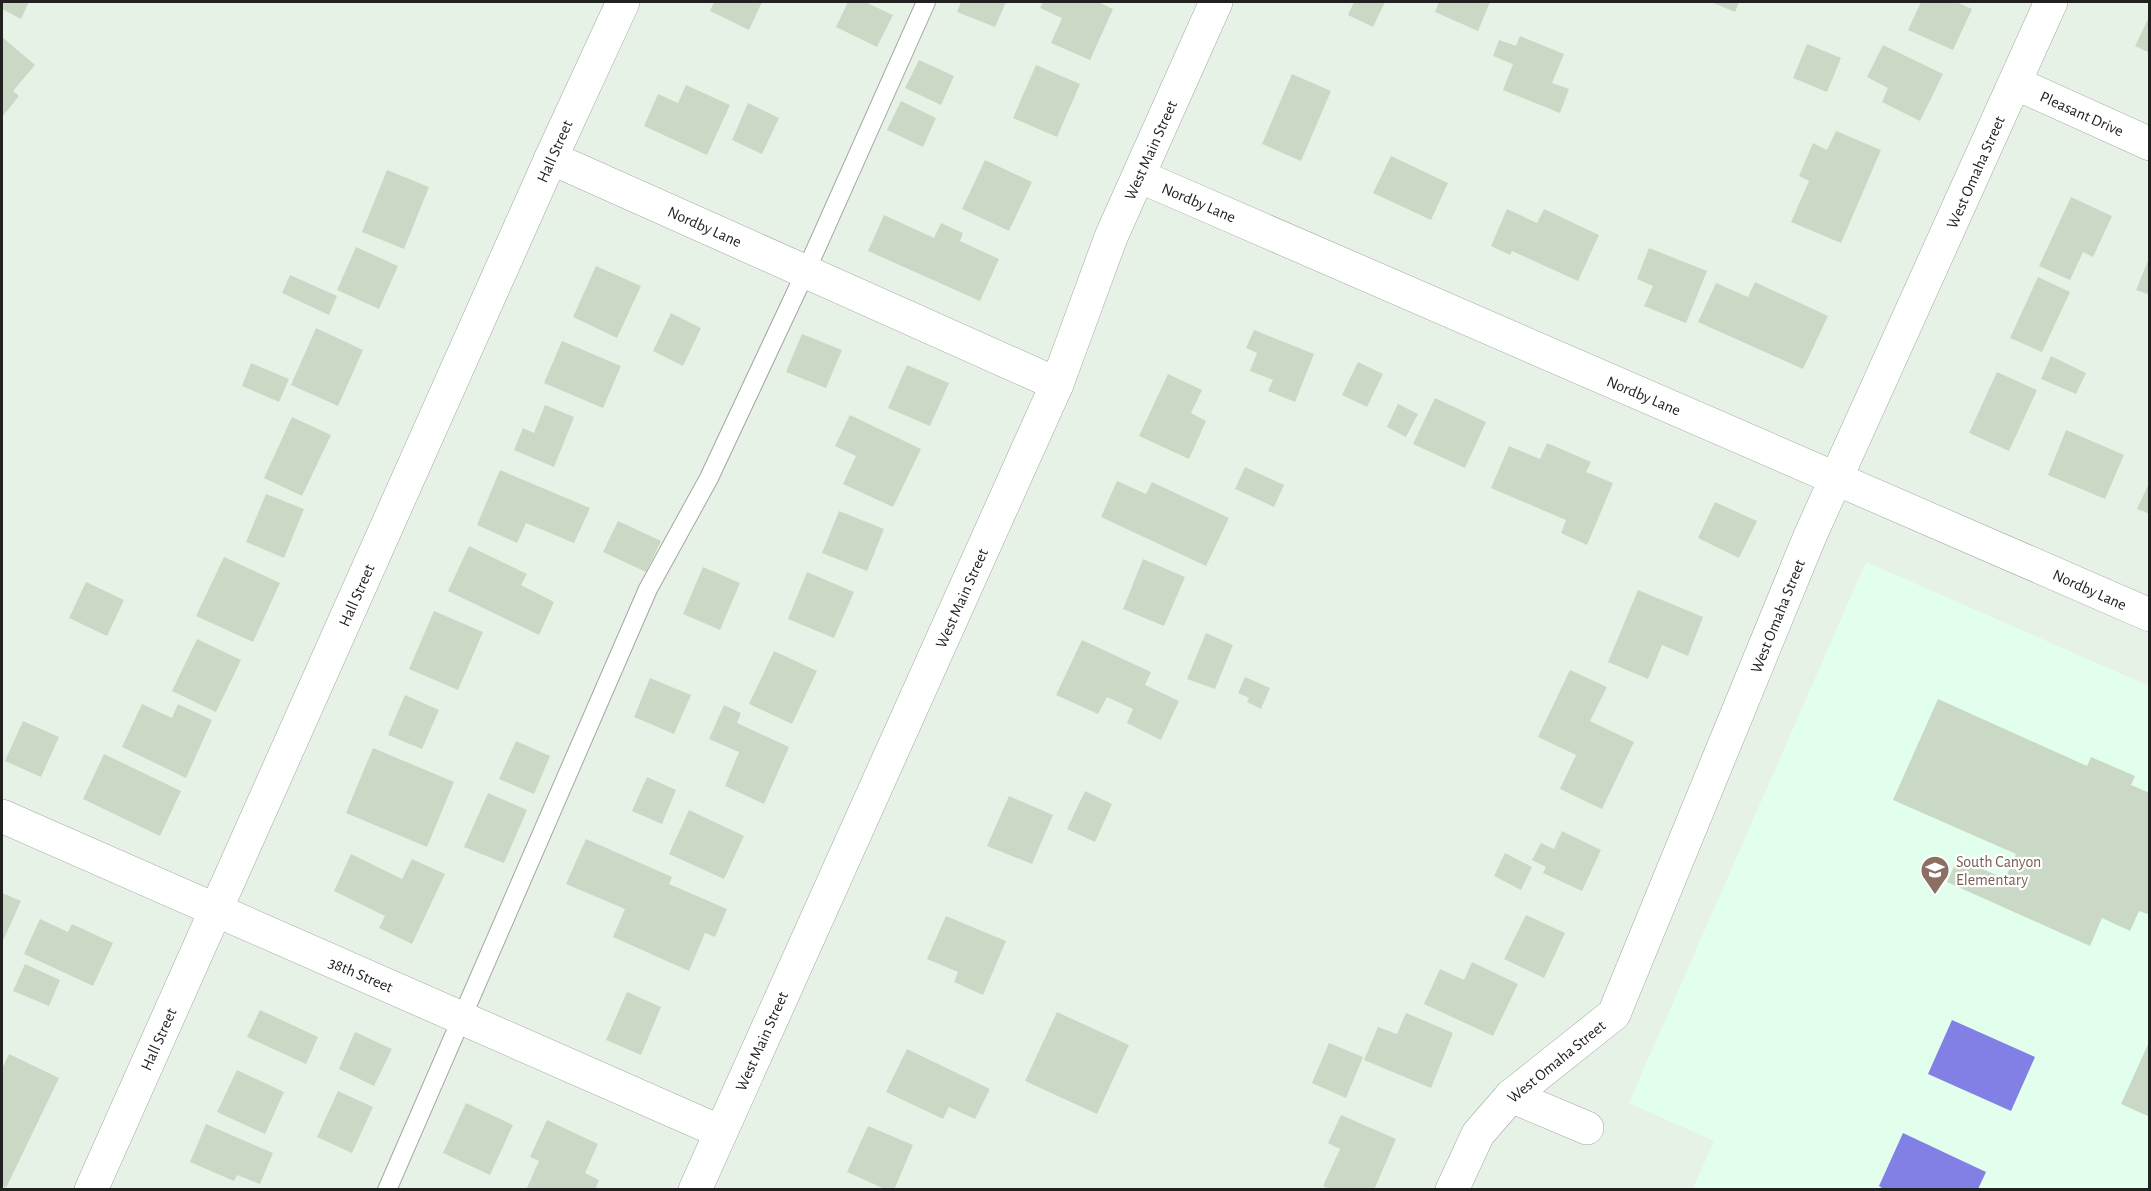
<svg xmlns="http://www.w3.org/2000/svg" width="2151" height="1191" font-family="'Alegreya Sans',sans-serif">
  <rect width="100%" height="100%" fill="#e7f2e7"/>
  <polygon fill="#e2ffee" points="1866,562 2149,686 2149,1189 1693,1189 1714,1141 1629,1103"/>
  <g fill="#8280e5">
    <polygon points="1952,1020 2035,1057 2011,1111 1928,1074"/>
    <polygon points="1903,1133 1986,1172 1978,1189 1885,1190 1879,1186"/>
  </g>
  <g fill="#c9d9c6">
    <polygon points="2,2 29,2 21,19 2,9"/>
    <polygon points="714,2 762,2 749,30 710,11"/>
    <polygon points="848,2 865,2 893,15 877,47 836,27"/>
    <polygon points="961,2 1006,2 995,27 957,12"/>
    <polygon points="1043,2 1098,2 1113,9 1090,60 1051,43 1062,18 1040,8"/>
    <polygon points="1354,2 1385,2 1373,27 1348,15"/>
    <polygon points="1439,2 1490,2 1478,31 1435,12"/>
    <polygon points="1711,2 1739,2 1735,12"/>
    <polygon points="1921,2 1956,2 1972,9 1953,50 1908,30"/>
    <polygon points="2150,15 2150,53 2135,46"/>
    <polygon points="1520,36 1564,54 1552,83 1569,89 1560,113 1503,90 1513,64 1493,56 1499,40 1516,46"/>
    <polygon points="2,37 35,65 13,91 19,96 2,117"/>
    <polygon points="1807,44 1841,58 1827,92 1793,78"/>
    <polygon points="1883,45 1943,74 1920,121 1882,102 1888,88 1867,77"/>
    <polygon points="919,60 954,76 941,105 905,88"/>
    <polygon points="1036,65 1080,84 1057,137 1013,118"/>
    <polygon points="1292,74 1331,91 1301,161 1262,144"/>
    <polygon points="686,85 730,105 707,155 644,126 658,94 678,103"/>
    <polygon points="901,101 936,118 923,147 887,130"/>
    <polygon points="748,103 779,118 762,154 732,140"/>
    <polygon points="1836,131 1881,150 1841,243 1791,222 1809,181 1799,176 1813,143 1827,150"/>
    <polygon points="1391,156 1448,183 1431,220 1373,193"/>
    <polygon points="985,160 1032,182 1009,231 962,209"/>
    <polygon points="387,170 429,187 404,249 362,232"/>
    <polygon points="2071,197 2112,216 2093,257 2083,252 2070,280 2039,266"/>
    <polygon points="1507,209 1537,223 1544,209 1599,235 1578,281 1512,251 1510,255 1491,246"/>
    <polygon points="884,215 934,238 941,223 963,233 960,241 999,259 980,301 868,251"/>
    <polygon points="356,247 398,266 379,309 337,290"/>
    <polygon points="1649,248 1707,271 1686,323 1644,306 1653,286 1637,279"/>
    <polygon points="2150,256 2150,295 2136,290"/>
    <polygon points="596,266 641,286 617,338 573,317"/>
    <polygon points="290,275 337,296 329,315 282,293"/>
    <polygon points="2038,277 2070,292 2042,352 2010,338"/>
    <polygon points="1755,282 1828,316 1803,369 1698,322 1716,283 1748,297"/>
    <polygon points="671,313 701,328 683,366 653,351"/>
    <polygon points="316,328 363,350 338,406 291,385"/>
    <polygon points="1254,330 1314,354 1295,402 1268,391 1273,380 1250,371 1257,353 1246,348"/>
    <polygon points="802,334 842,350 826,388 786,372"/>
    <polygon points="562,341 621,366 603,408 544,383"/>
    <polygon points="2051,356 2086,373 2076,394 2041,379"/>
    <polygon points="1358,362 1383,374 1367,407 1342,395"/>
    <polygon points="251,363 289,379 279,402 242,386"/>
    <polygon points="907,365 949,383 930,426 888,408"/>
    <polygon points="1997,372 2037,390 2009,451 1969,433"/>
    <polygon points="1168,374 1202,390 1191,413 1206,421 1189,459 1139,436"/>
    <polygon points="1435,398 1486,422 1465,468 1413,444"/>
    <polygon points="1398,404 1418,414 1406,437 1387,427"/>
    <polygon points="545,405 574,417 554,467 514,450 523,428 534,433"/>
    <polygon points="850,415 921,449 893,507 843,484 856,456 835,446"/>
    <polygon points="292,417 331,435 302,496 264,478"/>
    <polygon points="2066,430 2124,455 2105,499 2048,475"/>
    <polygon points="1547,443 1591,462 1586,472 1613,483 1587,545 1561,533 1566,520 1491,488 1509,446 1540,459"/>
    <polygon points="1245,467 1284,485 1274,507 1235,489"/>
    <polygon points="500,470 590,508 574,543 526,523 517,543 477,525"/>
    <polygon points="1117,481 1146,494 1152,482 1229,518 1206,566 1101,517"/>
    <polygon points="2150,481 2150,514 2137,509"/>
    <polygon points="266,494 304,509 284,558 246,542"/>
    <polygon points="1715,502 1757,521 1739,558 1698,538"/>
    <polygon points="839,511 884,529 867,571 822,553"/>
    <polygon points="618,521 661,541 646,572 603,552"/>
    <polygon points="469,546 527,574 521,585 554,602 539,635 448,591"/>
    <polygon points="224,557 280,583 253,642 196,616"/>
    <polygon points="1143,559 1185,577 1164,626 1123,609"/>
    <polygon points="703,567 740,583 720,630 683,614"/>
    <polygon points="807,572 854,592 834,638 788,619"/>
    <polygon points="86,582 124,600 107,636 69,618"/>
    <polygon points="1638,590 1703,617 1688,656 1662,645 1648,679 1608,662"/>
    <polygon points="434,611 483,632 458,690 409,669"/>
    <polygon points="1206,633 1233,645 1215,689 1187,679"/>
    <polygon points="197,639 241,660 216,712 172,691"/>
    <polygon points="1082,640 1151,672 1145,685 1179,701 1161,740 1127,723 1133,709 1107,697 1098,714 1056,695"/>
    <polygon points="774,651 817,671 792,724 749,704"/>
    <polygon points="1570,670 1607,687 1590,721 1634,742 1602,809 1560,789 1576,755 1538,737"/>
    <polygon points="1245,677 1270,688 1261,709 1247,702 1249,698 1238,693"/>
    <polygon points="650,678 691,695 674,734 634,717"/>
    <polygon points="405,695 439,710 422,749 388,735"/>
    <polygon points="1938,699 2087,766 2091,757 2135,776 2131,785 2150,793 2150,915 2139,911 2130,931 2102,918 2090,946 1947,882 1958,858 2005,879 2016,854 1893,800"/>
    <polygon points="142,704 172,718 178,704 212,720 186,778 122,747"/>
    <polygon points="724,705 741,713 737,723 789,747 764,804 725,786 739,752 709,739"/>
    <polygon points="23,721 59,737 41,777 5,761"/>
    <polygon points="516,741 550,756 534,794 499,779"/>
    <polygon points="373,748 454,782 427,847 346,813"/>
    <polygon points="104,754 181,791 160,836 83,799"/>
    <polygon points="647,777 676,790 662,824 632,811"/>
    <polygon points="1085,791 1112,804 1095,842 1067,829"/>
    <polygon points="488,793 527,810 504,863 464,847"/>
    <polygon points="1009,796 1053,815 1032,864 987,846"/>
    <polygon points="689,810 744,836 724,879 669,854"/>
    <polygon points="1562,831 1601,850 1582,891 1543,873 1546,867 1532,860 1541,843 1554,849"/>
    <polygon points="586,839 672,877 669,884 727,909 715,937 705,933 689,971 613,937 625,909 566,884"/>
    <polygon points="1505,853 1532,867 1521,890 1494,876"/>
    <polygon points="351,854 402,879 412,859 445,874 412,944 379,928 385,916 334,891"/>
    <polygon points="2,893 21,901 2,943"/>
    <polygon points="1526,915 1565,933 1544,978 1504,959"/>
    <polygon points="946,916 1006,941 983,995 954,982 958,972 927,959"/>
    <polygon points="40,919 68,932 72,924 113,943 93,986 24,954"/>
    <polygon points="1472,962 1518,984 1493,1036 1424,1004 1440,969 1464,980"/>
    <polygon points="25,964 60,980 49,1006 13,991"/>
    <polygon points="627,992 661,1007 641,1055 606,1040"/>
    <polygon points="260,1010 318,1037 306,1064 247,1037"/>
    <polygon points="1057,1012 1129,1045 1097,1114 1025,1081"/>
    <polygon points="1406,1013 1453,1033 1431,1088 1364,1060 1378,1027 1397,1034"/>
    <polygon points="355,1032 392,1049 374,1086 339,1069"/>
    <polygon points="2150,1040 2150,1117 2121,1104"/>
    <polygon points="1329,1043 1363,1057 1346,1098 1312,1083"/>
    <polygon points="907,1049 990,1089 975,1119 949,1107 943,1119 886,1092"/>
    <polygon points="9,1054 59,1078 6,1188 2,1186 2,1069"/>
    <polygon points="237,1070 284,1092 265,1134 217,1112"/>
    <polygon points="338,1091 373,1107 352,1153 317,1137"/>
    <polygon points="466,1103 513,1125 490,1175 443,1153"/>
    <polygon points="1341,1115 1396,1139 1374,1190 1331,1190 1323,1186 1340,1149 1328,1143"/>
    <polygon points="547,1120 598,1144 585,1173 599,1180 595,1190 526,1190 539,1161 530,1157"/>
    <polygon points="206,1124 273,1153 260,1184 237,1175 234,1181 190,1162"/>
    <polygon points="868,1126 913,1145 894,1190 887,1190 847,1172"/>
  </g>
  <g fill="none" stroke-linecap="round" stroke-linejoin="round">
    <g stroke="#a5a5a5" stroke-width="20">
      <polyline id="service" points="387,1190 648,589 709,478 806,271 926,2"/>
    </g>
    <g stroke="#a5a5a5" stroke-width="34">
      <g id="minor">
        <polyline points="2015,83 2150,144"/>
        <polyline points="551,158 1057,384"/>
        <polyline points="1139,176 2150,615"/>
        <polyline points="2,816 721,1132"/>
        <polyline points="1511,1096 1587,1128"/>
        <polyline points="91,1190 551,158 623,2"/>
        <polyline points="1452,1190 1478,1134 1511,1096 1614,1014 1810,536 2051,2"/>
      </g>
    </g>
    <g stroke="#a5a5a5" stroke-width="34">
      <polyline id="tertiary" points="695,1190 1057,384 1111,237 1216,2"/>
    </g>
    <use href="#service" stroke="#fff" stroke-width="18"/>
    <use href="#minor" stroke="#fff" stroke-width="33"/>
    <use href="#tertiary" stroke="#fff" stroke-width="33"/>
  </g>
  <defs>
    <g id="school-pin" transform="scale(1.5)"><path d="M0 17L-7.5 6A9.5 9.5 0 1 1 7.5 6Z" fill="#8d6e63" stroke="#fff"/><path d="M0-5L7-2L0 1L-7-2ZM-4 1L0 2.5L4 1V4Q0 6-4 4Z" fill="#fff"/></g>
  </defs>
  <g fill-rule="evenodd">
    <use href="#school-pin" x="1935" y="870"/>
  </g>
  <g text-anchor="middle" stroke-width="4.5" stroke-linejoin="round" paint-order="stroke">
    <g font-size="16" fill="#212121" stroke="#fff">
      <text transform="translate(2082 113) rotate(24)" y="6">Pleasant Drive</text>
      <text transform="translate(1150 150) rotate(-66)" y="6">West Main Street</text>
      <text transform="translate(554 151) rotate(-66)" y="6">Hall Street</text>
      <text transform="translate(1975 172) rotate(-66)" y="6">West Omaha Street</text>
      <text transform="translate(1199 202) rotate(23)" y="6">Nordby Lane</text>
      <text transform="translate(705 226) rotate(24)" y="6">Nordby Lane</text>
      <text transform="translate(1644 395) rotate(23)" y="6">Nordby Lane</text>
      <text transform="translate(2090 589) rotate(24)" y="6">Nordby Lane</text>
      <text transform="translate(356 595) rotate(-66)" y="6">Hall Street</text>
      <text transform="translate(961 598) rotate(-66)" y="6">West Main Street</text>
      <text transform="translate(1777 616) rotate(-68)" y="6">West Omaha Street</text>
      <text transform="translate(361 974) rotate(23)" y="6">38th Street</text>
      <text transform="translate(158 1039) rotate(-66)" y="6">Hall Street</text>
      <text transform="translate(761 1041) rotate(-66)" y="6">West Main Street</text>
      <text transform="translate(1556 1061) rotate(-39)" y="6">West Omaha Street</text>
    </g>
    <g font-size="16" fill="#785e54" stroke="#fff" text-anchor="start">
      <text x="1956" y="867">South Canyon<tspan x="1956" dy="18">Elementary</tspan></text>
    </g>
  </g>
  <rect width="2151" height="1191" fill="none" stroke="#212121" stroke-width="6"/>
</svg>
